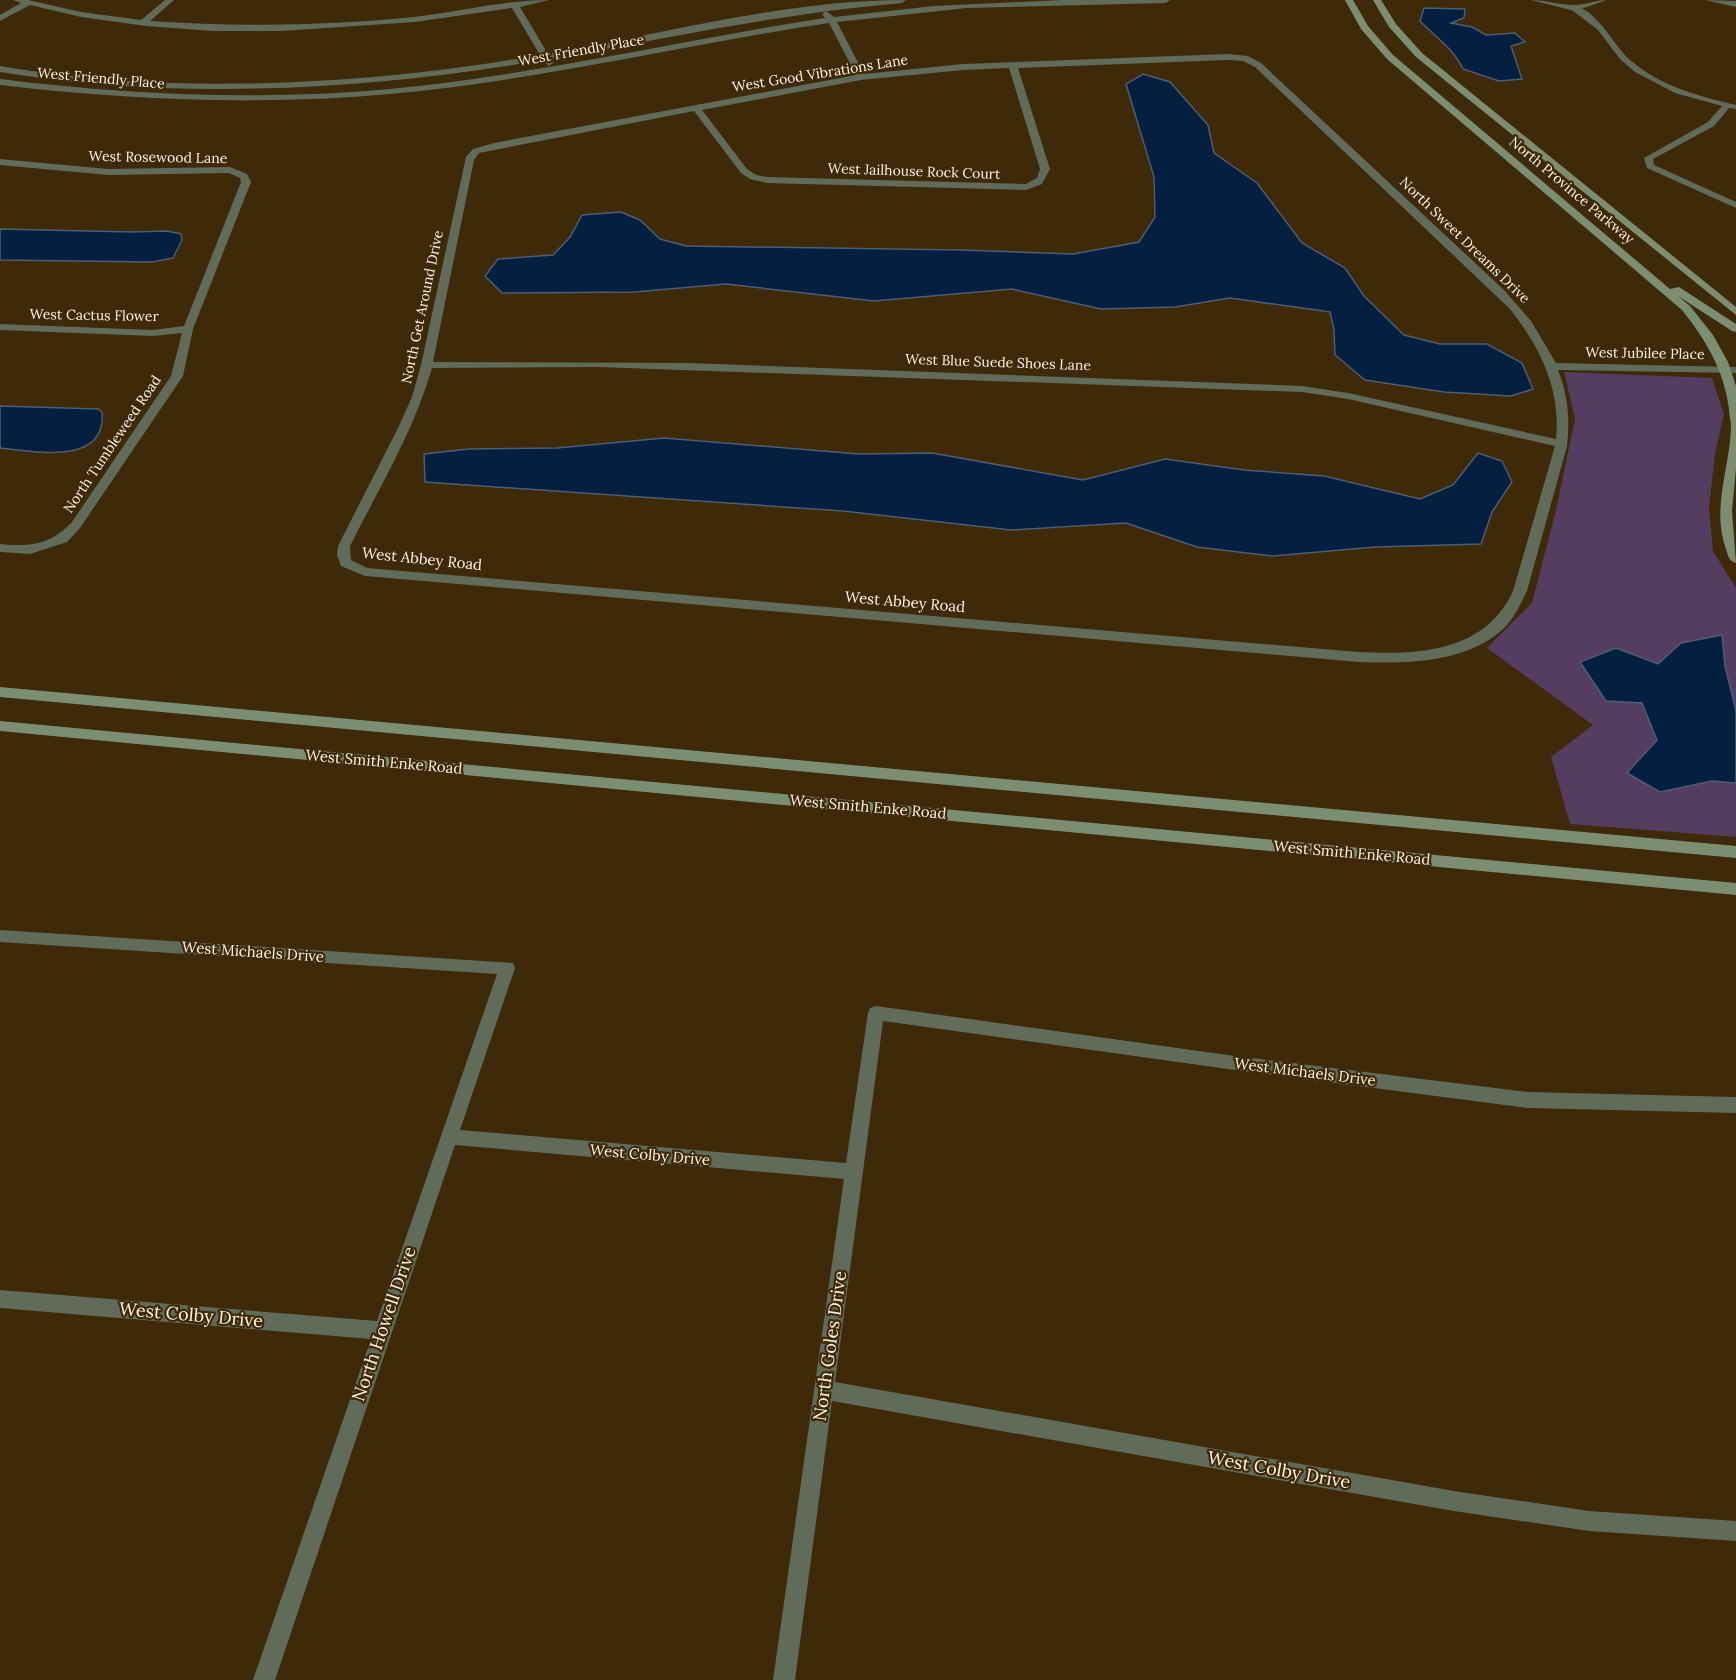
<svg xmlns="http://www.w3.org/2000/svg" width="1736" height="1680" font-family="Lora,serif">
  <rect width="100%" height="100%" fill="#3e2908"/>
  <polygon fill="#553c61" points="1564,372 1712,378 1724,414 1715,454 1709,507 1713,551 1736,588 1736,837 1570,824 1551,757 1593,725 1487,648 1532,603 1556,510 1575,419"/>
  <g fill="#041f3f" stroke="#4e5e71" stroke-width="1.5">
    <path d="M 1424,8 L 1465,9 L 1464,18 L 1451,23 L 1472,27 L 1486,35 L 1515,33 L 1525,42 L 1511,46 L 1522,79 L 1499,81 L 1463,69 C 1454,49 1435,37 1420,21 Z"/>
    <polygon points="1143,74 1170,82 1208,125 1214,153 1257,183 1302,243 1345,268 1364,296 1404,335 1440,344 1487,344 1522,363 1533,389 1511,396 1444,392 1365,380 1335,355 1334,330 1330,312 1230,298 1175,307 1101,309 1012,289 874,301 726,284 634,292 502,293 485,276 498,259 553,255 570,237 582,215 621,212 640,220 660,239 686,246 961,250 1073,254 1139,242 1155,217 1154,177 1126,84"/>
    <polygon points="0,229 132,232 167,231 181,234 182,240 173,258 152,262 0,260"/>
    <path d="M 0,406 L 98,409 L 102,412 C 107,467 33,451 0,448 Z"/>
    <polygon points="664,438 859,454 932,453 1083,480 1165,459 1244,470 1324,476 1420,499 1453,485 1478,453 1502,461 1512,482 1492,512 1481,544 1375,547 1273,556 1197,547 1126,523 1011,530 843,511 425,482 424,454 469,449 557,448"/>
    <polygon points="1722,635 1725,666 1736,711 1736,783 1712,781 1660,792 1627,773 1657,740 1642,703 1606,701 1580,662 1616,648 1658,664 1681,643"/>
  </g>
  <g fill="none" stroke-linecap="round" stroke-linejoin="round">
    <path fill="#606b59" fill-rule="evenodd" d="M 1572,6 C 1594,5 1615,47 1629,59 C 1659,86 1698,96 1736,105 L 1736,109 L 1729,108 L 1714,126 L 1653,159 L 1654,165 L 1736,202 L 1736,208 L 1647,168 L 1644,158 L 1708,122 L 1722,106 L 1675,93 L 1635,72 L 1620,59 L 1598,30 L 1572,10 Z"/>
    <g fill="#606b59" fill-rule="evenodd">
      <path d="M 13,0 L 28,0 L 81,12 L 141,20 L 165,0 L 174,0 L 150,21 C 238,27 326,26 414,17 C 459,12 504,0 549,0 L 520,7 L 548,54 C 665,33 787,0 906,0 L 902,3 C 784,13 668,38 551,59 L 553,63 L 549,66 L 543,60 C 371,90 172,101 0,72 L 0,66 C 171,96 370,85 540,55 L 512,8 L 415,22 L 281,31 L 213,31 L 146,26 L 81,17 L 30,5 L 0,21 L 0,15 L 21,3 Z"/>
      <path d="M 1062,0 L 1170,0 L 1166,3 L 967,8 L 837,22 L 864,74 L 963,64 L 1228,54 L 1248,56 L 1261,63 L 1503,289 L 1531,321 L 1556,363 L 1736,367 L 1736,373 L 1558,370 C 1568,395 1570,419 1567,446 L 1527,591 C 1520,605 1514,619 1502,630 C 1465,663 1405,664 1359,662 L 365,576 L 341,566 L 337,555 L 338,546 L 398,428 L 412,397 L 421,365 L 466,157 L 473,149 L 494,143 L 856,75 L 829,23 C 683,45 538,81 390,94 C 259,106 130,100 0,85 L 0,79 C 130,95 260,101 390,89 C 537,75 680,40 825,18 L 822,14 L 826,11 L 834,17 L 934,6 ZM 1228,60 L 1243,61 L 1255,67 L 1510,309 C 1540,347 1561,389 1556,439 L 1348,393 L 1302,386 L 689,363 L 433,362 L 474,160 L 479,153 L 694,111 L 741,173 L 750,179 L 767,183 L 1026,190 L 1042,184 L 1050,169 L 1018,68 ZM 1009,68 L 1040,169 L 1037,178 L 1026,184 L 767,177 L 756,175 L 747,169 L 702,110 L 861,80 L 963,70 ZM 598,367 L 1302,392 L 1348,399 L 1555,446 L 1513,591 C 1485,652 1419,655 1359,652 L 367,568 L 351,560 L 350,546 C 379,488 414,431 432,368 Z"/>
      <path d="M 1531,0 C 1545,0 1560,5 1574,5 C 1585,5 1596,0 1607,0 L 1575,11 Z"/>
      <polygon points="1705,0 1736,1 1736,7"/>
      <path d="M 0,159 L 108,169 L 230,167 L 247,174 L 251,182 L 193,329 L 183,376 L 80,528 L 67,542 L 30,554 L 0,552 L 0,544 C 30,547 50,545 72,522 L 171,376 L 182,333 L 153,336 L 0,330 L 0,324 L 153,330 L 184,326 L 241,182 L 240,178 L 229,173 L 108,175 L 0,165 Z"/>
      <polygon points="0,930 513,963 515,968 460,1130 846,1163 868,1013 870,1008 876,1006 1235,1056 1528,1092 1736,1097 1736,1113 1528,1108 1235,1070 883,1021 835,1382 1454,1491 1589,1511 1736,1521 1736,1541 1589,1531 1454,1511 832,1401 795,1680 773,1680 844,1179 455,1145 275,1680 253,1680 371,1339 0,1308 0,1290 377,1321 497,974 0,942"/>
    </g>
    <g fill="#7b8e71" fill-rule="evenodd">
      <path d="M 1345,0 L 1353,0 L 1368,26 L 1393,55 L 1670,289 L 1679,287 L 1736,324 L 1736,332 L 1732,331 L 1678,296 L 1690,306 L 1713,335 L 1728,362 L 1736,386 L 1736,468 L 1732,511 L 1736,563 C 1729,561 1728,556 1726,549 C 1711,508 1730,468 1731,427 C 1731,421 1729,414 1729,409 C 1724,370 1706,340 1682,310 L 1387,59 L 1361,29 Z"/>
      <polygon points="1373,0 1381,0 1396,24 1422,53 1736,307 1736,315 1416,57 1389,27"/>
      <polygon points="0,687 1736,846 1736,858 0,697"/>
      <polygon points="0,721 1736,883 1736,895 0,731"/>
    </g>
  </g>
  <g text-anchor="middle" stroke-width="4.5" stroke-linejoin="round" paint-order="stroke">
    <g font-size="14" fill="#fcf2e5" stroke="#3e2908">
      <text transform="translate(581 50) rotate(-10)" y="5">West Friendly Place</text>
      <text transform="translate(820 73) rotate(-9)" y="5">West Good Vibrations Lane</text>
      <text transform="translate(101 78) rotate(5)" y="5">West Friendly Place</text>
      <text transform="translate(158 157) rotate(1)" y="5">West Rosewood Lane</text>
      <text transform="translate(914 171) rotate(2)" y="5">West Jailhouse Rock Court</text>
      <text transform="translate(1572 190) rotate(40)" y="5">North Province Parkway</text>
      <text transform="translate(1465 240) rotate(44)" y="5">North Sweet Dreams Drive</text>
      <text transform="translate(422 307) rotate(-78)" y="5">North Get Around Drive</text>
      <text transform="translate(94 315) rotate(1)" y="5">West Cactus Flower</text>
      <text transform="translate(1645 353) rotate(1)" y="5">West Jubilee Place</text>
      <text transform="translate(998 362) rotate(2)" y="5">West Blue Suede Shoes Lane</text>
      <text transform="translate(112 444) rotate(-56)" y="5">North Tumbleweed Road</text>
    </g>
    <g font-size="15" fill="#fcf2e5" stroke="#3e2908">
      <text transform="translate(422 559) rotate(6)" y="5">West Abbey Road</text>
      <text transform="translate(905 602) rotate(5)" y="5">West Abbey Road</text>
      <text transform="translate(384 762) rotate(5)" y="5">West Smith Enke Road</text>
      <text transform="translate(868 807) rotate(5)" y="5">West Smith Enke Road</text>
      <text transform="translate(1352 853) rotate(5)" y="5">West Smith Enke Road</text>
      <text transform="translate(253 952) rotate(4)" y="5">West Michaels Drive</text>
      <text transform="translate(1305 1072) rotate(7)" y="5">West Michaels Drive</text>
      <text transform="translate(650 1155) rotate(5)" y="5">West Colby Drive</text>
    </g>
    <g font-size="18" fill="#fcf2e5" stroke="#3e2908">
      <text transform="translate(191 1315) rotate(5)" y="6">West Colby Drive</text>
      <text transform="translate(384 1324) rotate(-71)" y="6">North Howell Drive</text>
      <text transform="translate(830 1346) rotate(-82)" y="6">North Goles Drive</text>
      <text transform="translate(1279 1470) rotate(10)" y="6">West Colby Drive</text>
    </g>
  </g>
</svg>
